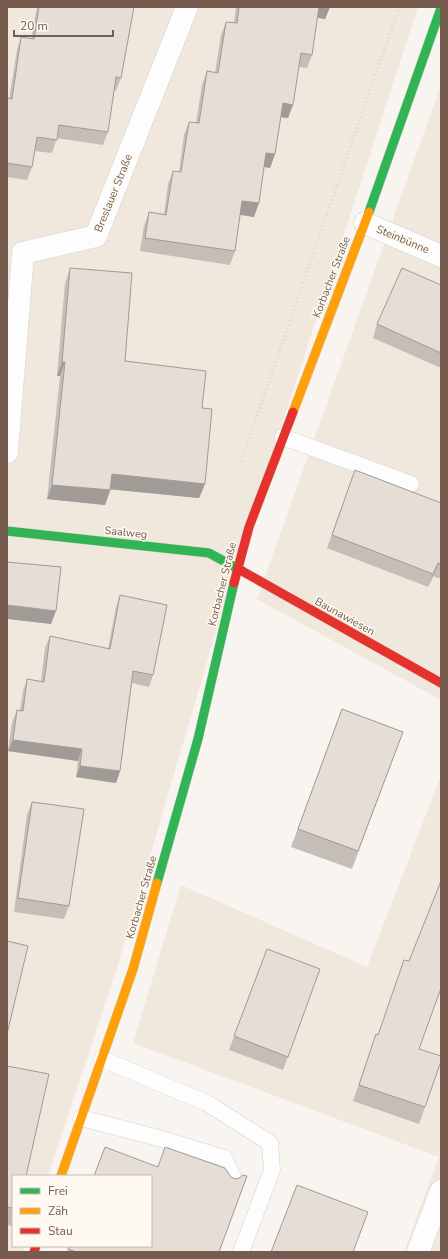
<svg xmlns="http://www.w3.org/2000/svg" width="448" height="1259" font-family="'Nunito Sans',sans-serif">
  <rect width="100%" height="100%" fill="#f8f4ef"/>
  <g fill="#f0e7dd">
    <polygon points="7,7 418,7 228,590 117,968 48,1176 13,1176 13,1246 25,1246 23,1252 7,1252"/>
    <polygon points="441,85 441,700 257,599"/>
    <polygon points="441,776 441,1252 404,1252 439,1157 133,1043 181,885 367,967"/>
  </g>
  <g fill="none" stroke-linecap="round" stroke-linejoin="round">
    <g stroke="#d7d1cd" stroke-width="17">
      <g id="lane">
        <polyline points="283,437 411,484"/>
        <polyline points="102,1059 207,1103 270,1143 272,1170 241,1252"/>
        <polyline points="81,1118 155,1137 224,1158 233,1177"/>
      </g>
    </g>
    <g stroke="#d7d1cd" stroke-width="23">
      <g id="street">
        <polyline points="365,223 441,256"/>
        <polyline points="23,253 96,236 187,7"/>
        <polyline points="7,452 23,253"/>
        <polyline points="418,1252 441,1191"/>
      </g>
    </g>
    <g stroke="#d8d1ca" stroke-width="10">
      <g id="fast">
        <polyline points="369,212 441,8"/>
        <polyline points="7,531 209,553 242,571"/>
        <polyline points="157,883 198,739 234,583"/>
      </g>
    </g>
    <g stroke="#d8d1ca" stroke-width="10">
      <g id="slow">
        <polyline points="293,412 369,212"/>
        <polyline points="61,1176 133,969 157,883"/>
      </g>
    </g>
    <g stroke="#d8d1ca" stroke-width="10">
      <g id="jam">
        <polyline points="242,571 441,683"/>
        <polyline points="234,583 249,527 293,412"/>
        <polyline points="34,1252 36,1246"/>
      </g>
    </g>
    <polyline stroke="#dad4cf" stroke-width="2.5" stroke-dasharray="1 3" stroke-linecap="butt" points="240,465 379,64 400,7"/>
    <use href="#lane" stroke="#fefdfd" stroke-width="16"/>
    <use href="#street" stroke="#fefdfd" stroke-width="22"/>
    <use href="#fast" stroke="#30b455" stroke-width="9"/>
    <use href="#slow" stroke="#ff9f0a" stroke-width="9"/>
    <use href="#jam" stroke="#e5322d" stroke-width="9"/>
  </g>
  <g fill="#c5beb8">
    <polygon points="37,7 134,7 121,78 116,91 114,90 108,132 103,145 57,138 52,153 35,151 32,167 27,180 7,177 7,98 9,99 17,50 21,37 31,39"/>
    <polygon points="236,7 330,7 325,19 317,18 312,55 307,68 299,67 288,118 281,117 275,154 270,168 264,167 254,217 240,215 235,251 230,265 140,251 144,226 149,212 164,214 168,184 173,171 179,172 184,135 189,122 196,123 202,85 207,71 215,73 221,35 226,22 234,23"/>
    <polygon points="70,268 125,361 202,408 205,484 199,498 111,489 105,505 47,499 60,376 57,376 65,283"/>
    <polygon points="441,285 441,368 373,338 377,324"/>
    <polygon points="355,470 441,503 441,579 433,576 428,587 327,548"/>
    <polygon points="120,595 153,675 149,687 132,683 120,771 116,783 76,777 78,761 8,751 12,722 17,710 20,711 23,691 27,679 41,681 45,648 50,636 108,649 116,607"/>
    <polygon points="342,709 403,732 352,869 291,847"/>
    <polygon points="32,802 69,906 64,919 14,912 27,815"/>
    <polygon points="267,949 320,969 283,1070 229,1050"/>
    <polygon points="376,1034 419,1049 425,1107 419,1124 353,1101"/>
    <polygon points="7,1066 13,1176 13,1226 7,1225"/>
    <polygon points="69,1246 219,1252 67,1252"/>
  </g>
  <g fill="#a09b96">
    <polygon points="318,7 330,7 325,19 315,17"/>
    <polygon points="283,103 293,105 288,118 278,117"/>
    <polygon points="266,153 275,154 270,168 261,166"/>
    <polygon points="242,201 259,203 254,217 237,214"/>
    <polygon points="62,362 65,362 60,376 57,376"/>
    <polygon points="112,474 205,484 199,498 107,489"/>
    <polygon points="52,485 110,490 105,505 47,499"/>
    <polygon points="438,563 433,576 428,587 433,574"/>
    <polygon points="7,605 56,611 51,624 7,619"/>
    <polygon points="13,740 82,749 78,761 8,751"/>
    <polygon points="80,766 120,771 116,783 76,777"/>
  </g>
  <g fill="#e5ddd6" stroke="#a09b96">
    <polygon points="39,7 134,7 121,78 116,77 108,132 59,125 57,140 37,137 32,167 7,163 7,98 12,99 21,37 34,39"/>
    <polygon points="239,7 319,7 312,55 301,53 293,105 283,103 275,154 266,153 259,203 242,201 235,251 145,238 149,212 166,215 173,171 181,172 189,122 199,123 207,71 218,73 226,22 237,23"/>
    <polygon points="70,268 132,273 125,361 206,371 202,408 212,409 205,484 112,474 110,490 52,485 65,362 62,362"/>
    <polygon points="402,268 441,285 441,353 377,324"/>
    <polygon points="355,470 441,503 441,564 438,563 433,574 332,535"/>
    <polygon points="7,562 61,567 56,611 7,605"/>
    <polygon points="120,595 167,605 153,675 133,671 120,771 80,766 82,749 13,740 17,710 23,711 27,679 44,682 50,636 110,649"/>
    <polygon points="342,709 403,732 358,851 298,829"/>
    <polygon points="32,802 84,809 69,906 18,898"/>
    <polygon points="441,881 441,988 419,1049 441,1056 441,1061 425,1107 359,1085 376,1034 378,1035 404,960 409,961"/>
    <polygon points="7,941 28,946 7,1034"/>
    <polygon points="267,949 320,969 288,1057 234,1036"/>
    <polygon points="7,1066 49,1074 26,1176 13,1176 13,1208 7,1207"/>
    <polygon points="105,1147 158,1167 165,1147 225,1168 231,1177 235,1179 239,1178 243,1175 247,1176 219,1252 76,1252 68,1249 69,1246 151,1246 151,1176 94,1176"/>
    <polygon points="297,1185 368,1212 353,1252 271,1252"/>
  </g>
  <g text-anchor="middle" stroke-width="3" stroke-linejoin="round" paint-order="stroke">
    <g font-size="11" fill="#765c4e" stroke="#fef9f1">
      <text transform="translate(113 193) rotate(-68)" y="4">Breslauer Straße</text>
      <text transform="translate(403 239) rotate(23)" y="4">Steinbünne</text>
      <text transform="translate(331 277) rotate(-69)" y="4">Korbacher Straße</text>
      <text transform="translate(126 532) rotate(6)" y="4">Saalweg</text>
      <text transform="translate(222 584) rotate(-76)" y="4">Korbacher Straße</text>
      <text transform="translate(345 616) rotate(29)" y="4">Baunawiesen</text>
      <text transform="translate(141 897) rotate(-74)" y="4">Korbacher Straße</text>
    </g>
  </g>
  <rect width="448" height="1259" fill="none" stroke="#765c4e" stroke-width="16"/>
  <rect x="12" y="1175" width="140" height="72" fill="#fef9f1" stroke="#c8bab0"/>
  <rect x="20" y="1188" width="20" height="6" fill="#30b455" stroke="#c8bab0"/>
  <text x="48" y="1195" font-size="12" fill="#765c4e">Frei</text>
  <rect x="20" y="1208" width="20" height="6" fill="#ff9f0a" stroke="#c8bab0"/>
  <text x="48" y="1215" font-size="12" fill="#765c4e">Zäh</text>
  <rect x="20" y="1228" width="20" height="6" fill="#e5322d" stroke="#c8bab0"/>
  <text x="48" y="1235" font-size="12" fill="#765c4e">Stau</text>
  <path d="M14 30v6h99v-6" fill="none" stroke="#765c4e" stroke-width="2"/>
  <text x="20" y="30" font-size="12" fill="#765c4e" stroke="#fef9f1" stroke-width="3" paint-order="stroke">20 m</text>
</svg>
